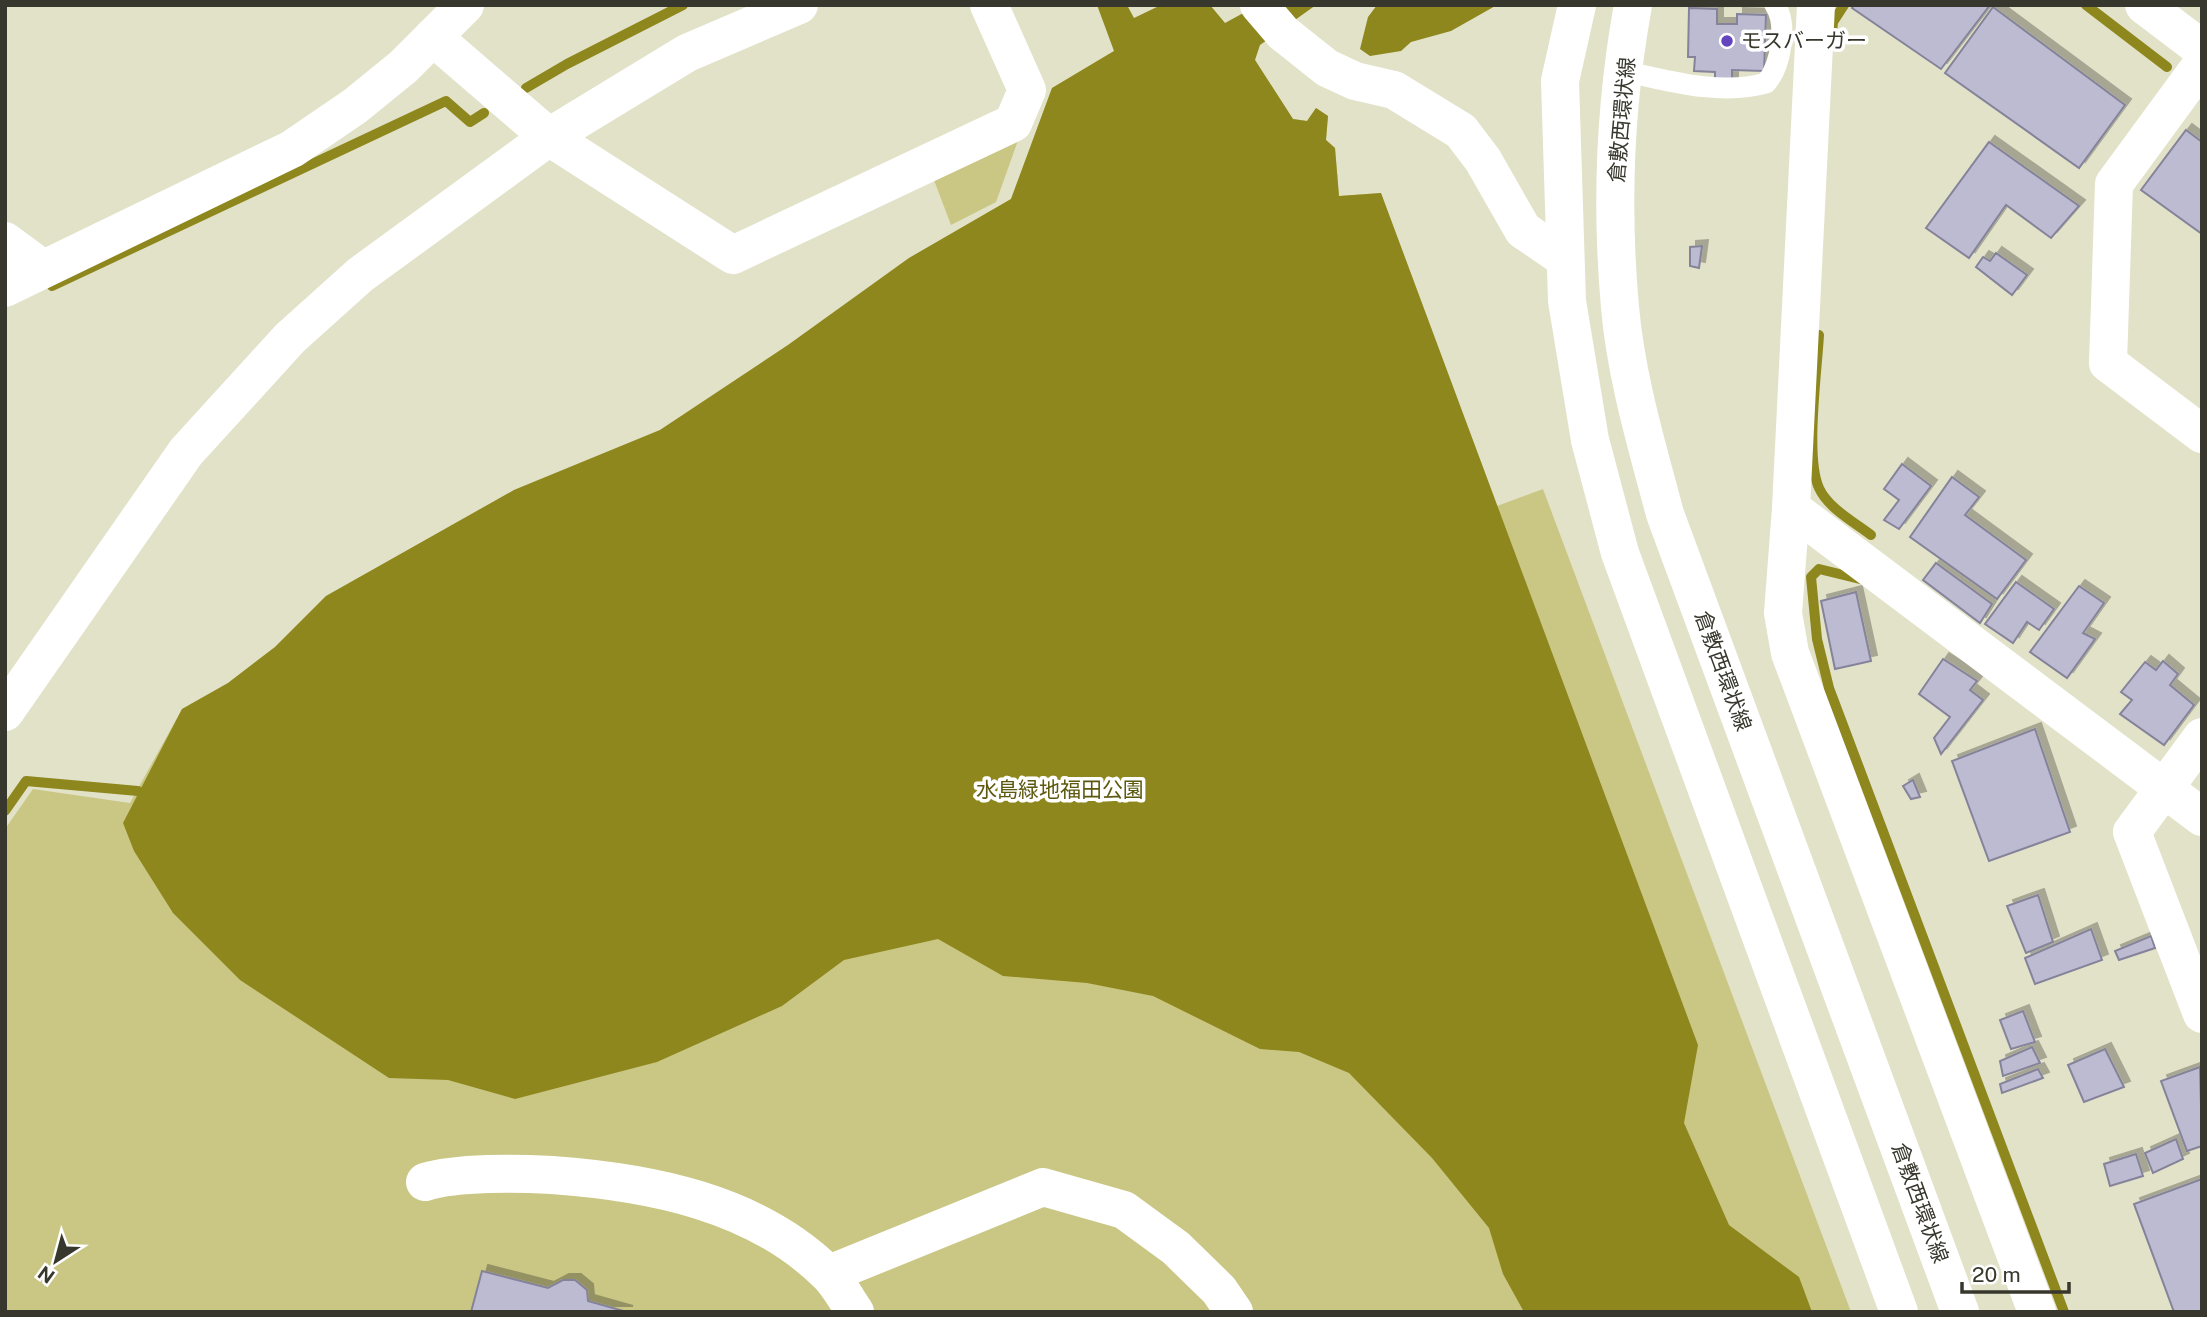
<svg xmlns="http://www.w3.org/2000/svg" width="2207" height="1317" font-family="'Public Sans','Noto Sans JP',sans-serif">
  <defs>
    <filter id="shadow"><feDropShadow dx="6" dy="-6" stdDeviation="0" flood-color="#0004"/></filter>
  </defs>
  <rect width="100%" height="100%" fill="#e2e2c9"/>
  <g fill="#cac785">
    <polygon points="1161,5 1210,5 1255,60 1293,119 1307,121 1316,108 1328,116 1326,140 1335,148 1339,196 1381,193 1497,506 1543,489 1851,1312 5,1312 5,829 33,789 130,803 182,709 228,683 275,647 326,596 514,490 660,430 788,345 909,258 1011,199 1052,88 1114,51"/>
    <polygon points="1021,132 996,202 951,225 932,175"/>
  </g>
  <g fill="#8e871d">
    <polygon points="1097,5 1127,5 1134,18 1161,5 1210,5 1225,23 1258,5 1316,5 1260,45 1255,60 1293,119 1307,121 1316,108 1328,116 1326,140 1335,148 1339,196 1381,193 1698,1045 1684,1123 1729,1225 1799,1277 1812,1312 1524,1312 1503,1274 1489,1228 1432,1158 1349,1073 1299,1052 1260,1049 1153,996 1087,983 1003,976 938,939 844,960 782,1006 657,1062 515,1099 448,1080 389,1078 240,980 173,913 134,851 123,823 182,709 228,683 275,647 326,596 514,490 660,430 788,345 909,258 1011,199 1052,88 1114,51"/>
    <polygon points="1377,5 1497,5 1451,31 1411,42 1401,51 1370,56 1360,49 1368,17"/>
  </g>
  <g fill="none" stroke-linecap="round" stroke-linejoin="round">
    <g stroke="#8e871d" stroke-width="10">
      <polyline points="2086,5 2167,67"/>
      <polyline points="1832,32 1833,22 1844,5"/>
      <polyline points="526,88 567,64 683,5"/>
      <polyline points="52,286 446,101 470,122 484,113"/>
      <path d="M 1819,335 C 1817,371 1805,458 1819,488 C 1828,508 1854,522 1871,535"/>
      <polyline points="1864,580 1819,569 1811,577 1817,639 1829,688 2064,1312"/>
      <polyline points="5,811 26,781 138,791"/>
    </g>
  </g>
  <g fill="#bdbbd2" stroke="#85839a" stroke-width="2" filter="url(#shadow)">
    <polygon points="1854,5 1990,5 1941,69 1852,8"/>
    <polygon points="1993,7 2125,105 2079,168 1945,73"/>
    <polygon points="1689,8 1717,9 1717,24 1737,24 1737,14 1766,15 1764,71 1732,70 1732,86 1715,86 1715,72 1694,71 1695,57 1688,57"/>
    <polygon points="2186,130 2202,142 2202,234 2141,190"/>
    <polygon points="1989,142 2079,206 2051,238 2006,205 1969,258 1926,228"/>
    <polygon points="1702,246 1699,268 1690,266 1690,247"/>
    <polygon points="1996,253 2027,275 2012,295 1976,267 1983,257 1990,261"/>
    <polygon points="1902,464 1931,486 1899,529 1884,520 1899,500 1884,489"/>
    <polygon points="1952,477 1979,497 1965,515 2026,560 1997,599 1910,537"/>
    <polygon points="1936,563 1992,604 1980,623 1923,580"/>
    <polygon points="2016,582 2054,609 2039,630 2027,622 2013,643 1985,624"/>
    <polygon points="2079,586 2104,603 2083,633 2095,639 2067,678 2030,652"/>
    <polygon points="1856,592 1871,661 1835,669 1821,601"/>
    <polygon points="1943,659 1977,681 1970,690 1983,700 1941,754 1934,738 1950,717 1919,694"/>
    <polygon points="2163,661 2178,674 2170,685 2194,705 2164,745 2120,714 2132,700 2121,692 2145,662 2156,670"/>
    <polygon points="2035,729 2070,832 1989,861 1952,761"/>
    <polygon points="1913,780 1920,797 1911,799 1903,786"/>
    <polygon points="2038,895 2053,942 2026,953 2007,906"/>
    <polygon points="2091,929 2102,960 2035,984 2025,958"/>
    <polygon points="2151,936 2155,948 2119,960 2115,951"/>
    <polygon points="2023,1011 2035,1042 2011,1049 2000,1020"/>
    <polygon points="2032,1047 2040,1063 2003,1076 2000,1061"/>
    <polygon points="2105,1049 2124,1087 2084,1102 2068,1065"/>
    <polygon points="2200,1067 2202,1146 2187,1151 2161,1081"/>
    <polygon points="2038,1069 2043,1078 2002,1093 2000,1084"/>
    <polygon points="2176,1139 2183,1159 2153,1173 2145,1153"/>
    <polygon points="2136,1154 2143,1176 2110,1186 2104,1164"/>
    <polygon points="2202,1179 2202,1312 2174,1312 2134,1204"/>
    <polygon points="482,1271 548,1288 563,1280 575,1280 587,1290 588,1301 627,1312 471,1312"/>
  </g>
  <g fill="none" stroke-linecap="round" stroke-linejoin="round">
    <path stroke="#fff" stroke-width="21" d="M 1624,71 C 1669,81 1722,96 1766,83 C 1781,66 1788,24 1775,5"/>
    <g stroke="#fff" stroke-width="38">
      <polyline points="1259,5 1283,33 1327,68 1355,81 1394,90 1461,131 1483,160 1523,230 1564,258"/>
      <polyline points="1816,5 1791,508 2202,817"/>
      <polyline points="433,37 549,137 733,255 1013,123 1027,90 989,5"/>
      <polyline points="2202,64 2114,184 2108,363 2202,434"/>
      <polyline points="5,288 292,149 355,106 403,67 465,5"/>
      <polyline points="1791,508 1783,613 1790,653 2037,1312"/>
      <polyline points="2202,737 2132,832 2202,1014"/>
      <path d="M 425,1182 C 457,1172 518,1173 552,1175 C 649,1182 755,1202 827,1273 C 838,1283 846,1299 855,1312"/>
      <polyline points="829,1274 1043,1187 1124,1210 1176,1248 1219,1290 1234,1312"/>
    </g>
    <g stroke="#fff" stroke-width="38">
      <polyline points="1577,5 1560,81 1567,301 1590,440 1620,553 1899,1312"/>
      <path d="M 1633,5 C 1615,104 1611,207 1620,307 C 1626,377 1647,446 1665,514 L 1960,1312"/>
      <polyline points="2144,5 2202,49"/>
      <polyline points="5,241 43,269"/>
      <polyline points="5,712 186,452 290,338 360,275 549,137 687,53 799,5"/>
    </g>
  </g>
  <circle fill="#6345bd" stroke="#fff" stroke-width="2.5" cx="1727" cy="41" r="7"/>
  <g text-anchor="middle" stroke-width="7" stroke-linejoin="round" paint-order="stroke">
    <g font-size="21" fill="#37372d" stroke="#fff" text-anchor="start">
      <text x="1741" y="48">モスバーガー</text>
    </g>
    <g font-size="21" fill="#37372d" stroke="#fff">
      <text transform="translate(1622 120) rotate(-85)" y="7">倉敷西環状線</text>
      <text transform="translate(1723 671) rotate(70)" y="7">倉敷西環状線</text>
      <text transform="translate(1920 1203) rotate(70)" y="7">倉敷西環状線</text>
    </g>
    <g font-size="21" fill="#5d590e" stroke="#fff">
      <text x="1060" y="797">水島緑地福田公園</text>
    </g>
  </g>
  <rect width="2207" height="1317" fill="none" stroke="#37372d" stroke-width="14"/>
  <g transform="translate(56 1261) rotate(216)" stroke="#ffffff" stroke-width="5" paint-order="stroke">
  <path d="M0-5L12 26L0 18L-12 26Z" fill="#37372d"/>
  <text y="-10" font-size="19" font-weight="bold" text-anchor="middle" fill="#37372d">N</text>
  </g>
  <path d="M1962 1282v10h107v-10" fill="none" stroke="#37372d" stroke-width="3.5"/>
  <text x="1972" y="1282" font-size="21" fill="#37372d" stroke="#ffffff" stroke-width="5" paint-order="stroke">20 m</text>
</svg>
